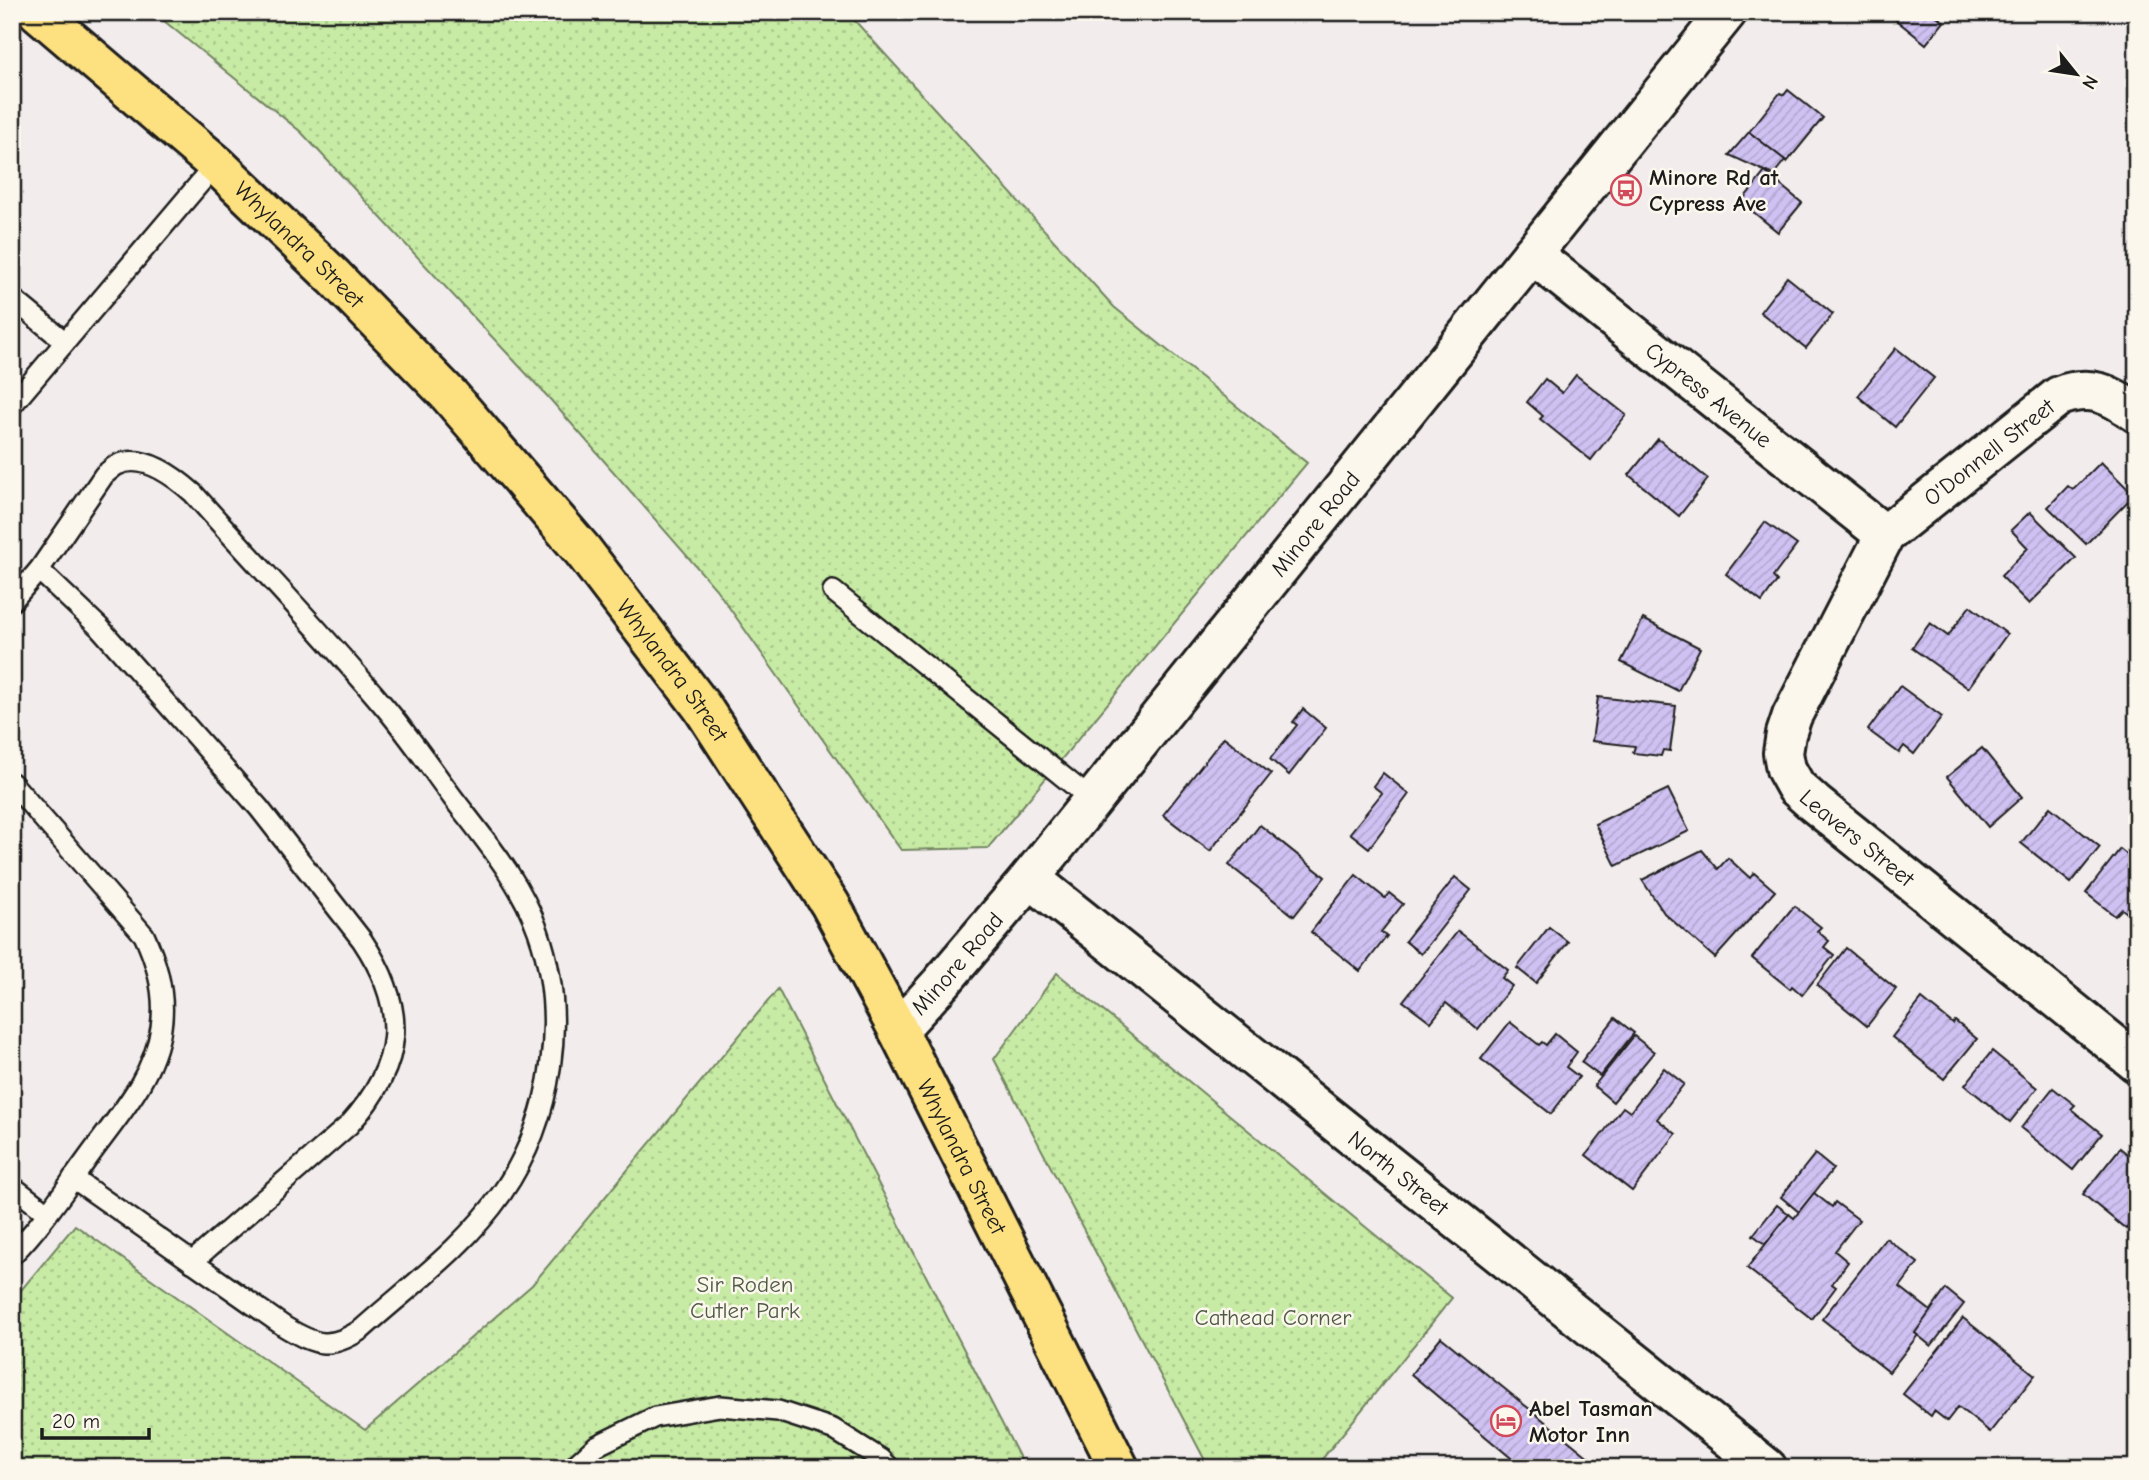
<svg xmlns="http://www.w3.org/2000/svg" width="2149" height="1480" font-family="'Comic Neue',sans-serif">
  <defs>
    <pattern id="park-dots" width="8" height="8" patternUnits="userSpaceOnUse" patternTransform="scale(1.75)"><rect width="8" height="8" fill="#c7eba5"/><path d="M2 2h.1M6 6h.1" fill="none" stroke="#aac98d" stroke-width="1.8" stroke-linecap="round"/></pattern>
    <pattern id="building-hatch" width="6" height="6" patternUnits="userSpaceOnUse" patternTransform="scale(1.75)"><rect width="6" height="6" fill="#cfc1f2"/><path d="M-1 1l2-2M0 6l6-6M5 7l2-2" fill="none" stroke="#b1a5cf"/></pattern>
  </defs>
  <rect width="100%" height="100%" fill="#f2eced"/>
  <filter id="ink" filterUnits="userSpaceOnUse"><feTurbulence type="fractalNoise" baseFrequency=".0143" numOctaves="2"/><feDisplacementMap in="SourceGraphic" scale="14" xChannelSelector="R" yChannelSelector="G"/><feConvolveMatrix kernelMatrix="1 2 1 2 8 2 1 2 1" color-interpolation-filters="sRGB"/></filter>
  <g filter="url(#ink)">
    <g fill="url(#park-dots)" stroke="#728460" stroke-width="2">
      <polygon points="153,12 847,12 1114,307 1307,463 988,848 901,850 716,589 549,398 301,132"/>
      <polygon points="1057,973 1452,1298 1315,1468 1209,1468 994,1059"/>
      <polygon points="778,989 1025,1468 12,1468 12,1301 75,1225 365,1430 532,1285"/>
    </g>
    <g fill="url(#building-hatch)" stroke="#1c1c1c" stroke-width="2">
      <polygon points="1886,12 1932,12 1944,22 1926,44"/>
      <polygon points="1788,90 1823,118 1787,162 1749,132 1780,93 1784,95"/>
      <polygon points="1749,132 1785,160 1773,175 1729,155"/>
      <polygon points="1765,172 1802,203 1778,232 1741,202"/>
      <polygon points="1787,277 1833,314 1806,348 1760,312"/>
      <polygon points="1896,348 1934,378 1895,427 1858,396"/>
      <polygon points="1576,375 1626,415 1591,460 1540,419 1543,416 1527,402 1545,379 1562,393"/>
      <polygon points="1658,439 1708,479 1679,516 1629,475"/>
      <polygon points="2101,462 2134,495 2086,544 2048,507 2068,486 2073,490"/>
      <polygon points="2030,512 2076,558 2029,604 2001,576 2028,548 2011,530"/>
      <polygon points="1765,522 1797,545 1773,577 1777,581 1762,602 1726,574"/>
      <polygon points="1970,606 2007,634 1968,688 1912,648 1930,623 1948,636"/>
      <polygon points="1643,619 1700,648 1678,691 1621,662"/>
      <polygon points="1900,686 1942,717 1914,754 1904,746 1899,753 1868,730"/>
      <polygon points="1598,697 1676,706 1670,751 1663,750 1661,756 1633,753 1635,746 1592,741"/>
      <polygon points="1303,709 1326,728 1289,775 1270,759 1297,725 1293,722"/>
      <polygon points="1224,737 1271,774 1210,851 1163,815"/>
      <polygon points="1982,748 2022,797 1988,827 1947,777"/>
      <polygon points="1383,773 1409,794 1369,848 1350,833 1382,793 1373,786"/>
      <polygon points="1668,789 1689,831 1616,866 1595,824"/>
      <polygon points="2050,807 2100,847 2071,883 2021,843"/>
      <polygon points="1260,825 1325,877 1294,916 1229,865"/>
      <polygon points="2120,849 2137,863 2137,909 2131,916 2122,909 2115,916 2086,893"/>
      <polygon points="1702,850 1718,869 1728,858 1750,878 1754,873 1775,891 1715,958 1664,913 1642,880"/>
      <polygon points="1356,875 1385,898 1389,893 1403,904 1381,932 1387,936 1360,971 1311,932"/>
      <polygon points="1455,877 1471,890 1421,954 1405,941"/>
      <polygon points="1794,906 1821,927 1817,931 1829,941 1824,947 1834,955 1802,995 1792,986 1790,989 1752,958"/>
      <polygon points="1549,927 1568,942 1536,983 1517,968"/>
      <polygon points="1458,931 1508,970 1502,978 1512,986 1478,1029 1446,1003 1431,1022 1403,1001"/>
      <polygon points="1846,948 1896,989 1867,1026 1817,985"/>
      <polygon points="1922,999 1953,1024 1955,1021 1977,1039 1944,1079 1892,1037"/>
      <polygon points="1615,1018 1634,1033 1600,1076 1581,1062"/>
      <polygon points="1510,1022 1539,1045 1542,1042 1546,1045 1555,1034 1577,1052 1566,1067 1579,1077 1551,1114 1481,1059"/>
      <polygon points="1634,1036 1654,1052 1613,1102 1594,1086"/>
      <polygon points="1992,1051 2037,1088 2010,1122 1965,1085"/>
      <polygon points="1664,1068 1684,1084 1657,1119 1676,1134 1632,1191 1586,1155 1623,1107 1630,1112"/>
      <polygon points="2053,1088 2075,1105 2071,1109 2102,1134 2073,1170 2021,1128"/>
      <polygon points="2120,1148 2137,1162 2137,1216 2126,1229 2083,1194"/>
      <polygon points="1815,1154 1833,1169 1799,1212 1781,1197"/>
      <polygon points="1814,1193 1832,1207 1835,1202 1859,1220 1835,1251 1848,1262 1832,1284 1836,1287 1812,1319 1747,1268 1789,1214 1794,1218"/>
      <polygon points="1777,1205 1789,1214 1765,1244 1753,1235"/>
      <polygon points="1886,1238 1918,1263 1900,1287 1932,1312 1915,1333 1918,1335 1889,1372 1822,1319"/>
      <polygon points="1946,1289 1964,1304 1931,1346 1915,1333"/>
      <polygon points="1963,1318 2035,1375 1990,1432 1958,1407 1947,1421 1934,1411 1931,1416 1903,1394"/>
      <polygon points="1441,1337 1602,1468 1523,1468 1411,1374"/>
    </g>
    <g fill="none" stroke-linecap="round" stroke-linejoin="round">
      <g stroke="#1c1c1c" stroke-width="24">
        <g id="lane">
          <polyline points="12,298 64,341"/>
          <polyline points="12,405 216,164"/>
          <path d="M 39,570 L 100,628 L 259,808 L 362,940 C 408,1009 405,1063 349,1125 L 192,1262"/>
          <polyline points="833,591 1092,800"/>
          <path d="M 12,601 L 39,570 L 104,475 C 108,472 113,467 117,465 C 143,452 175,477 193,493 C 256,564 322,632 383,705 C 408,734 430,767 453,798 C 485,840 520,880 538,931 C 568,1016 553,1119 502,1193 C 465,1247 410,1286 362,1329 C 330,1350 317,1346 285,1327 L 73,1178"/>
          <path d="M 12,783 L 144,935 C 158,965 166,996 161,1028 C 154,1079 113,1122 85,1162 C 62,1194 40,1227 12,1255"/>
          <polyline points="12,1186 47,1213"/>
          <polyline points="572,1468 596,1446 655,1417 720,1406 778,1411 833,1429 881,1459 890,1468"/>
        </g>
      </g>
      <g stroke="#1c1c1c" stroke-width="44">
        <g id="street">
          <path id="s1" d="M 1532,254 L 1885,535"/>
          <path id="s2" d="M 2137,413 C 2110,394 2091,384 2059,396 L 1885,535 L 1792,716 L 1786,734 L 1783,753 L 1786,769 L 1796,787 L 1815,804 L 2137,1063"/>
          <path id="s3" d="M 1030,878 L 1767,1468"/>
        </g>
      </g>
      <g stroke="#1c1c1c" stroke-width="44">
        <g id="secondary">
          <path id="s4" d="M 898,1030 L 941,983 L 1030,878 L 1727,12"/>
        </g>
      </g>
      <g stroke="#1c1c1c" stroke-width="44">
        <g id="highway">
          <path id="s5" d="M 38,12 L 216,164 L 334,277 L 449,395 L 583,551 L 702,707 L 830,904 L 898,1030 L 1119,1468"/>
        </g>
      </g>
      <use href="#lane" stroke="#fbf7ec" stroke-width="19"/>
      <use href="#street" stroke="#fbf7ec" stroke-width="38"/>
      <use href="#secondary" stroke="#fbf7ec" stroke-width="38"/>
      <use href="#highway" stroke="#fde080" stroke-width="38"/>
    </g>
  </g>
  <defs>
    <g id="bus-ring" transform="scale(1.575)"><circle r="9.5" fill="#fbf7ec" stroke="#d1495b" stroke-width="1.5"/><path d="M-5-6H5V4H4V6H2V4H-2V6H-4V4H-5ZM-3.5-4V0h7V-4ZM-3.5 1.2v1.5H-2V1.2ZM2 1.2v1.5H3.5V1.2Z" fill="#d1495b"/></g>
    <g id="hotel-ring" transform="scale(1.575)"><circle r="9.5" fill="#fbf7ec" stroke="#d1495b" stroke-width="1.5"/><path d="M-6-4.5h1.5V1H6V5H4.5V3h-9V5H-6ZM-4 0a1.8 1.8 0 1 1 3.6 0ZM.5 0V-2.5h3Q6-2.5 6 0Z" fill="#d1495b"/></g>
  </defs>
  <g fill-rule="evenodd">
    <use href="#bus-ring" x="1626" y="190"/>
    <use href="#hotel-ring" x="1506" y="1421"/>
  </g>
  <g text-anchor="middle" stroke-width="5" stroke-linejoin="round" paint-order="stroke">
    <g font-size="23" font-weight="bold" fill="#1c1c1c" stroke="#fbf7ec" text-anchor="start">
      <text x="1649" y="185">Minore Rd at<tspan x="1649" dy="26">Cypress Ave</tspan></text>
      <text x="1529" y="1416">Abel Tasman<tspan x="1529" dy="26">Motor Inn</tspan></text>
    </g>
    <g font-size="23" fill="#1c1c1c" stroke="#fbf7ec">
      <text dy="8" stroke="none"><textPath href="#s5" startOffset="350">Whylandra Street</textPath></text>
      <text dy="8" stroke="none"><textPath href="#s1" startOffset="226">Cypress Avenue</textPath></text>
      <text transform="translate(1989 452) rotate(-38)" y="8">O'Donnell Street</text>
      <text dy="8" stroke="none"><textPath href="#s4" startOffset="656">Minore Road</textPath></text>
      <text dy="8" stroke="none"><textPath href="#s5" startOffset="917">Whylandra Street</textPath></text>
      <text dy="8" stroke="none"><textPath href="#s2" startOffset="665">Leavers Street</textPath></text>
      <text dy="8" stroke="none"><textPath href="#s4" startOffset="89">Minore Road</textPath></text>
      <text dy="8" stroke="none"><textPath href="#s5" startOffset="1484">Whylandra Street</textPath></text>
      <text dy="8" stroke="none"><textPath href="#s3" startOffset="472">North Street</textPath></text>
    </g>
    <g font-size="23" fill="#4f5a45" stroke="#fbf7ec">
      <text x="745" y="1292">Sir Roden<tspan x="745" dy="26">Cutler Park</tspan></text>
      <text x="1273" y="1325">Cathead Corner</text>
    </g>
  </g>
  <rect width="2149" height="1480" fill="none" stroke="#fbf7ec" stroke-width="42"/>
  <rect x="21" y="21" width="2107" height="1438" fill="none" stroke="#1c1c1c" stroke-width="2.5" filter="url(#ink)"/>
  <g transform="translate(2076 74) rotate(120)" stroke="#fbf7ec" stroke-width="5" paint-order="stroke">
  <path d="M0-5L12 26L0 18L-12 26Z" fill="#1c1c1c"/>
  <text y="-10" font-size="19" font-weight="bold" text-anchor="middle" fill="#1c1c1c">N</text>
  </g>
  <path d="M42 1428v10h107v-10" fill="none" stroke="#1c1c1c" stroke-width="3.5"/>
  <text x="52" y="1428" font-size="21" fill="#1c1c1c" stroke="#fbf7ec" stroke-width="5" paint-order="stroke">20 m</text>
</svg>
